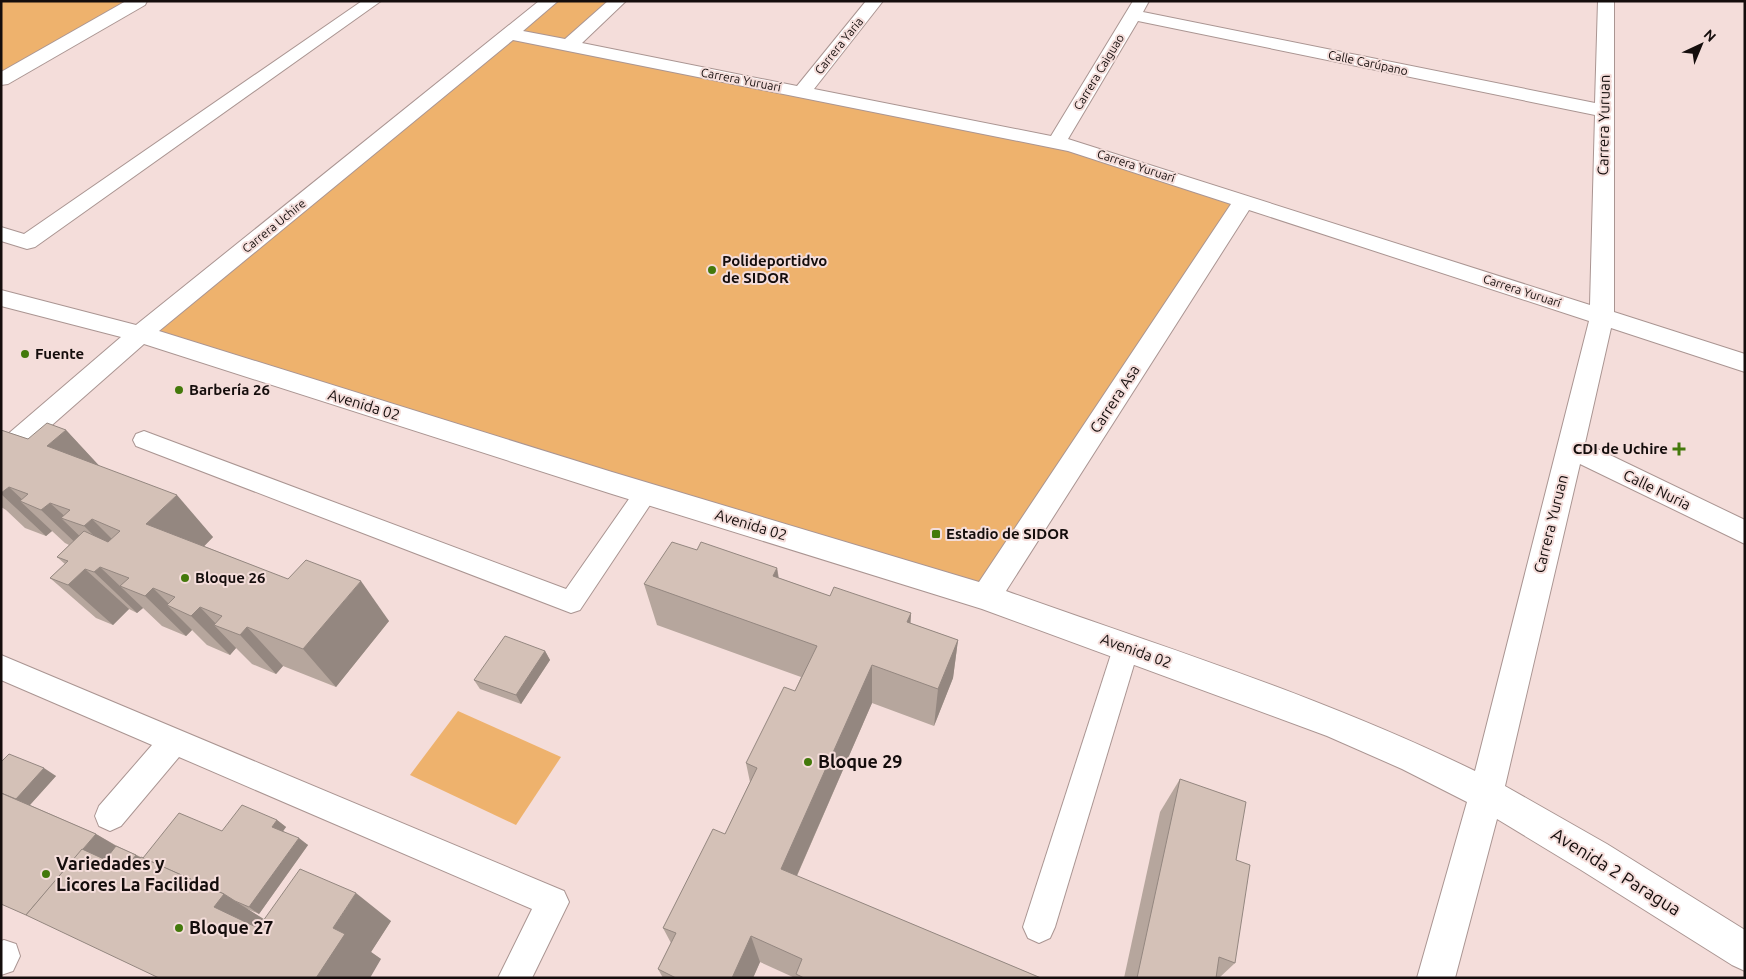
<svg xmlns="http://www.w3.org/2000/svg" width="1746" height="979" font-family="Ubuntu,sans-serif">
  <rect width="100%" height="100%" fill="#f4ddda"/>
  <g fill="#eeb26d">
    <polygon points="1,1 138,1 1,80"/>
    <polygon points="550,1 618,1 568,45 1030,136 1244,201 986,597 142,338"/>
    <polygon points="458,711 561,757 516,825 410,775"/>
  </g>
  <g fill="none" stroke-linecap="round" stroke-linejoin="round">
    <g stroke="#aa9592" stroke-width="2">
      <g id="lane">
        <polygon points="144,431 566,589 638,486 646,484 654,486 658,493 580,610 571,613 136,446 133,440 136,434"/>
        <polygon points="1126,636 1135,640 1139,648 1055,927 1050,938 1039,943 1028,938 1023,927 1113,648 1117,640"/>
        <polygon points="1,655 564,891 569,902 532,978 498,978 532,909 179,757 121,826 110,831 99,826 95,816 99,806 152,745 1,680"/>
        <polygon points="4,940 16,944 20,956 13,971 1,975 1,941"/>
      </g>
    </g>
    <g stroke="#aa9592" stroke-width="2">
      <g id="street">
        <polygon points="126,1 147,1 145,5 8,84 1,85 1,72"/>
        <polygon points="362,1 381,1 35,247 27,249 1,241 1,227 24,234"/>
        <path d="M 539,1 L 558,1 L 523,31 L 565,39 L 608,1 L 626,1 L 582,43 L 797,86 L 866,1 L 883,1 L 814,89 L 1051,136 L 1133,1 L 1149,1 L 1143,12 L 1595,103 L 1598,1 L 1614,1 L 1614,312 L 1745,354 L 1745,372 L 1611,328 L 1585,443 L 1745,520 L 1745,544 L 1580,464 L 1505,786 L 1607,844 L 1745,930 L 1745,971 L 1732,965 L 1581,870 L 1497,819 L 1455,978 L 1417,978 L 1467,802 L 1402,769 L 1327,736 L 982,609 L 612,494 L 144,344 L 10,462 L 1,465 L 1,440 L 121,337 L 1,306 L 1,290 L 136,325 ZM 1138,21 L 1595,115 L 1590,305 L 1068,139 ZM 513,40 L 1068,151 L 1231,204 L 979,582 L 612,472 L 159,331 ZM 1249,210 L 1589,321 L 1475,771 C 1324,697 1163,647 1006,591 Z"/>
      </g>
    </g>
    <use href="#lane" fill="#fff" fill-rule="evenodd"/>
    <use href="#street" fill="#fff" fill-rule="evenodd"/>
  </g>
  <g fill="#b6a69d">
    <polygon points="1,430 28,439 66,430 99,466 213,537 204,546 389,621 336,687 283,666 276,674 252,664 236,648 230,655 207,645 192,630 186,636 162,626 143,608 137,613 129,609 113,625 96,618 50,578 65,564 57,557 69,545 65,543 52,531 46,536 25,528 6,510 1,507"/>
    <polygon points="697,550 777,568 779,578 830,596 911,613 910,623 958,640 953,678 934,726 872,703 797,876 1041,978 795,978 760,962 753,978 663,978 658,969 671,943 663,928 725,834 750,782 746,763 795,691 801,677 657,625 644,584"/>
    <polygon points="545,651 550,660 521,704 480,689 474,680"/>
    <polygon points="1,762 56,776 30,805 96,834 117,846 143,858 222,831 277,820 286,827 283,831 308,845 259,914 245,908 264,919 391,921 371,952 381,959 1,904"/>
    <polygon points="1180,779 1236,860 1235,963 1219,978 1124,978 1160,812"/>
  </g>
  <g fill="#948780">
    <polygon points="66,430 106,473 47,446"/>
    <polygon points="9,487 27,504 20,501 52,531 46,536 1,494 1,493"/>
    <polygon points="177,495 213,537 185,566 146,524"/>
    <polygon points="50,503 69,520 61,518 91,547 85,552 41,510"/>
    <polygon points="92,519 134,561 126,568 84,526"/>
    <polygon points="100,567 143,608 137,613 94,572"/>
    <polygon points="777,568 782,609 773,576"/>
    <polygon points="85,569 129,609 113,625 68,585"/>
    <polygon points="361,581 389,621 336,687 303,649"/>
    <polygon points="153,588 172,607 167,605 192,630 186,636 145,596"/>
    <polygon points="200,607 219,627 214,625 236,648 230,655 191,616"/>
    <polygon points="911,613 909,652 907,622"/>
    <polygon points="247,627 283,666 276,674 240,635"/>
    <polygon points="958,640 953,678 934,726 938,689"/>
    <polygon points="545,651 550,660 521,704 516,695"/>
    <polygon points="872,665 872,703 787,898 781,869"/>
    <polygon points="44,768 56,776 1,837 1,815"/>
    <polygon points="277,820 286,827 281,834 272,827"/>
    <polygon points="96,834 128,853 27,916"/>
    <polygon points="299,838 308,845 259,914 249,907"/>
    <polygon points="136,855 148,862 71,936"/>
    <polygon points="356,893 391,921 371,952 381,959 370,978 316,978 333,928"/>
    <polygon points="224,894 268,922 259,934 214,907"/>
    <polygon points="751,936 760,962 753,978 732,978"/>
  </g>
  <g fill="#d4c1b7" stroke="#948780">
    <polygon points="47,423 66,430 47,446 177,495 146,524 288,579 306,560 361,581 303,649 247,627 240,635 214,625 222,616 200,607 191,616 167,605 175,597 153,588 145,596 120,586 129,578 100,567 94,572 85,569 68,585 50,578 68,561 57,557 84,531 108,542 120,531 92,519 84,526 61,518 70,510 50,503 41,510 20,501 28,494 9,487 1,493 1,430 28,439"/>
    <polygon points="672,542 697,550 701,542 777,568 773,576 830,596 834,587 911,613 907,622 958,640 938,689 872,665 781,869 1041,978 804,978 796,974 802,959 751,936 732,978 676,978 658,969 676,933 663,928 713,829 725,834 757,768 746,763 784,687 795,691 817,646 644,584"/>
    <polygon points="505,636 545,651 516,695 474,680"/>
    <polygon points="9,754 44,768 16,799 1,793 1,762"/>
    <polygon points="1180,779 1246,802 1236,860 1250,865 1235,963 1219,957 1216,978 1137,978"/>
    <polygon points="1,793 96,834 26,915 1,904"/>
    <polygon points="242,805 277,820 272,827 299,838 249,907 235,901 224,894 143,858 179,813 222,831"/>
    <polygon points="116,846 136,855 125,869 105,860"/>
    <polygon points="82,849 130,871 141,857 224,894 214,907 258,928 300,869 356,893 333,928 345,934 316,978 159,978 26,915"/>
  </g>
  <g fill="#43790b" stroke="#f4ddda" stroke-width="2">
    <circle cx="712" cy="270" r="5"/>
    <circle cx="25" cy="354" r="5"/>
    <circle cx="179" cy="390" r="5"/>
    <path d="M1676.5 441.5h5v5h5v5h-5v5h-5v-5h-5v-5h5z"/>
    <rect x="931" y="529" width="10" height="10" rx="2.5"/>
    <circle cx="185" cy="578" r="5"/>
    <circle cx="808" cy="762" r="5"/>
    <circle cx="46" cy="874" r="5"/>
    <circle cx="179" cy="928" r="5"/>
  </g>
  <g text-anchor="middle" stroke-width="4" stroke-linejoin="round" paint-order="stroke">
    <g font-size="12" fill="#140d0c" stroke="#f4ddda">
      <text transform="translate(839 46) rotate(-51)" y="4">Carrera Yaria</text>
      <text transform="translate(1368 63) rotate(12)" y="4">Calle Carúpano</text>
      <text transform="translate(1099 72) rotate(-59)" y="4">Carrera Caiguao</text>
      <text transform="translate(741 80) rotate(11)" y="4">Carrera Yuruarí</text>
      <text transform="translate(1136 166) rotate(18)" y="4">Carrera Yuruarí</text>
      <text transform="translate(274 226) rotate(-39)" y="4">Carrera Uchire</text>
      <text transform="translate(1522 291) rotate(18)" y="4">Carrera Yuruarí</text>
    </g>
    <g font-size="15" fill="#140d0c" stroke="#f4ddda">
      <text transform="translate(1604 125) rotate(-89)" y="5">Carrera Yuruan</text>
      <text transform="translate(1115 399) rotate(-57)" y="5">Carrera Asa</text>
      <text transform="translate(364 405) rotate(17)" y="5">Avenida 02</text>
      <text transform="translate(1657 490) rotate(26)" y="5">Calle Nuria</text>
      <text transform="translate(1551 524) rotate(-76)" y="5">Carrera Yuruan</text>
      <text transform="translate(751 525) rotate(17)" y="5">Avenida 02</text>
      <text transform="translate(1136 651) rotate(20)" y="5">Avenida 02</text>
    </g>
    <g font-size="15" font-weight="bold" fill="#140d0c" stroke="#f4ddda" text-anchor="start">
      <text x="722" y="266">Polideportidvo<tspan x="722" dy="17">de SIDOR</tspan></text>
      <text x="35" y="359">Fuente</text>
      <text x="189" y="395">Barbería 26</text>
      <text x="1668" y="454" text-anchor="end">CDI de Uchire</text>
      <text x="946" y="539">Estadio de SIDOR</text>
      <text x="195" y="583">Bloque 26</text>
    </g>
    <g font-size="18" font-weight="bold" fill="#140d0c" stroke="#f4ddda" text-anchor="start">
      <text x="818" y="768">Bloque 29</text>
      <text x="56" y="870">Variedades y<tspan x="56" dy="21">Licores La Facilidad</tspan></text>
      <text x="189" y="934">Bloque 27</text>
    </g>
    <g font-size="18" fill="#140d0c" stroke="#f4ddda">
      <text transform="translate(1616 872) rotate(32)" y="6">Avenida 2 Paragua</text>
    </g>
  </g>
  <rect width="1746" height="979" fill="none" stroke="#140d0c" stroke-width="5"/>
  <g transform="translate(1701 45) rotate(44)" stroke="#f4ddda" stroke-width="4" paint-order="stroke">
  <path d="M0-4L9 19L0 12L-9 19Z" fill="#140d0c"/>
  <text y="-8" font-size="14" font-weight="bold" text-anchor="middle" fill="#140d0c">N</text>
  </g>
</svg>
